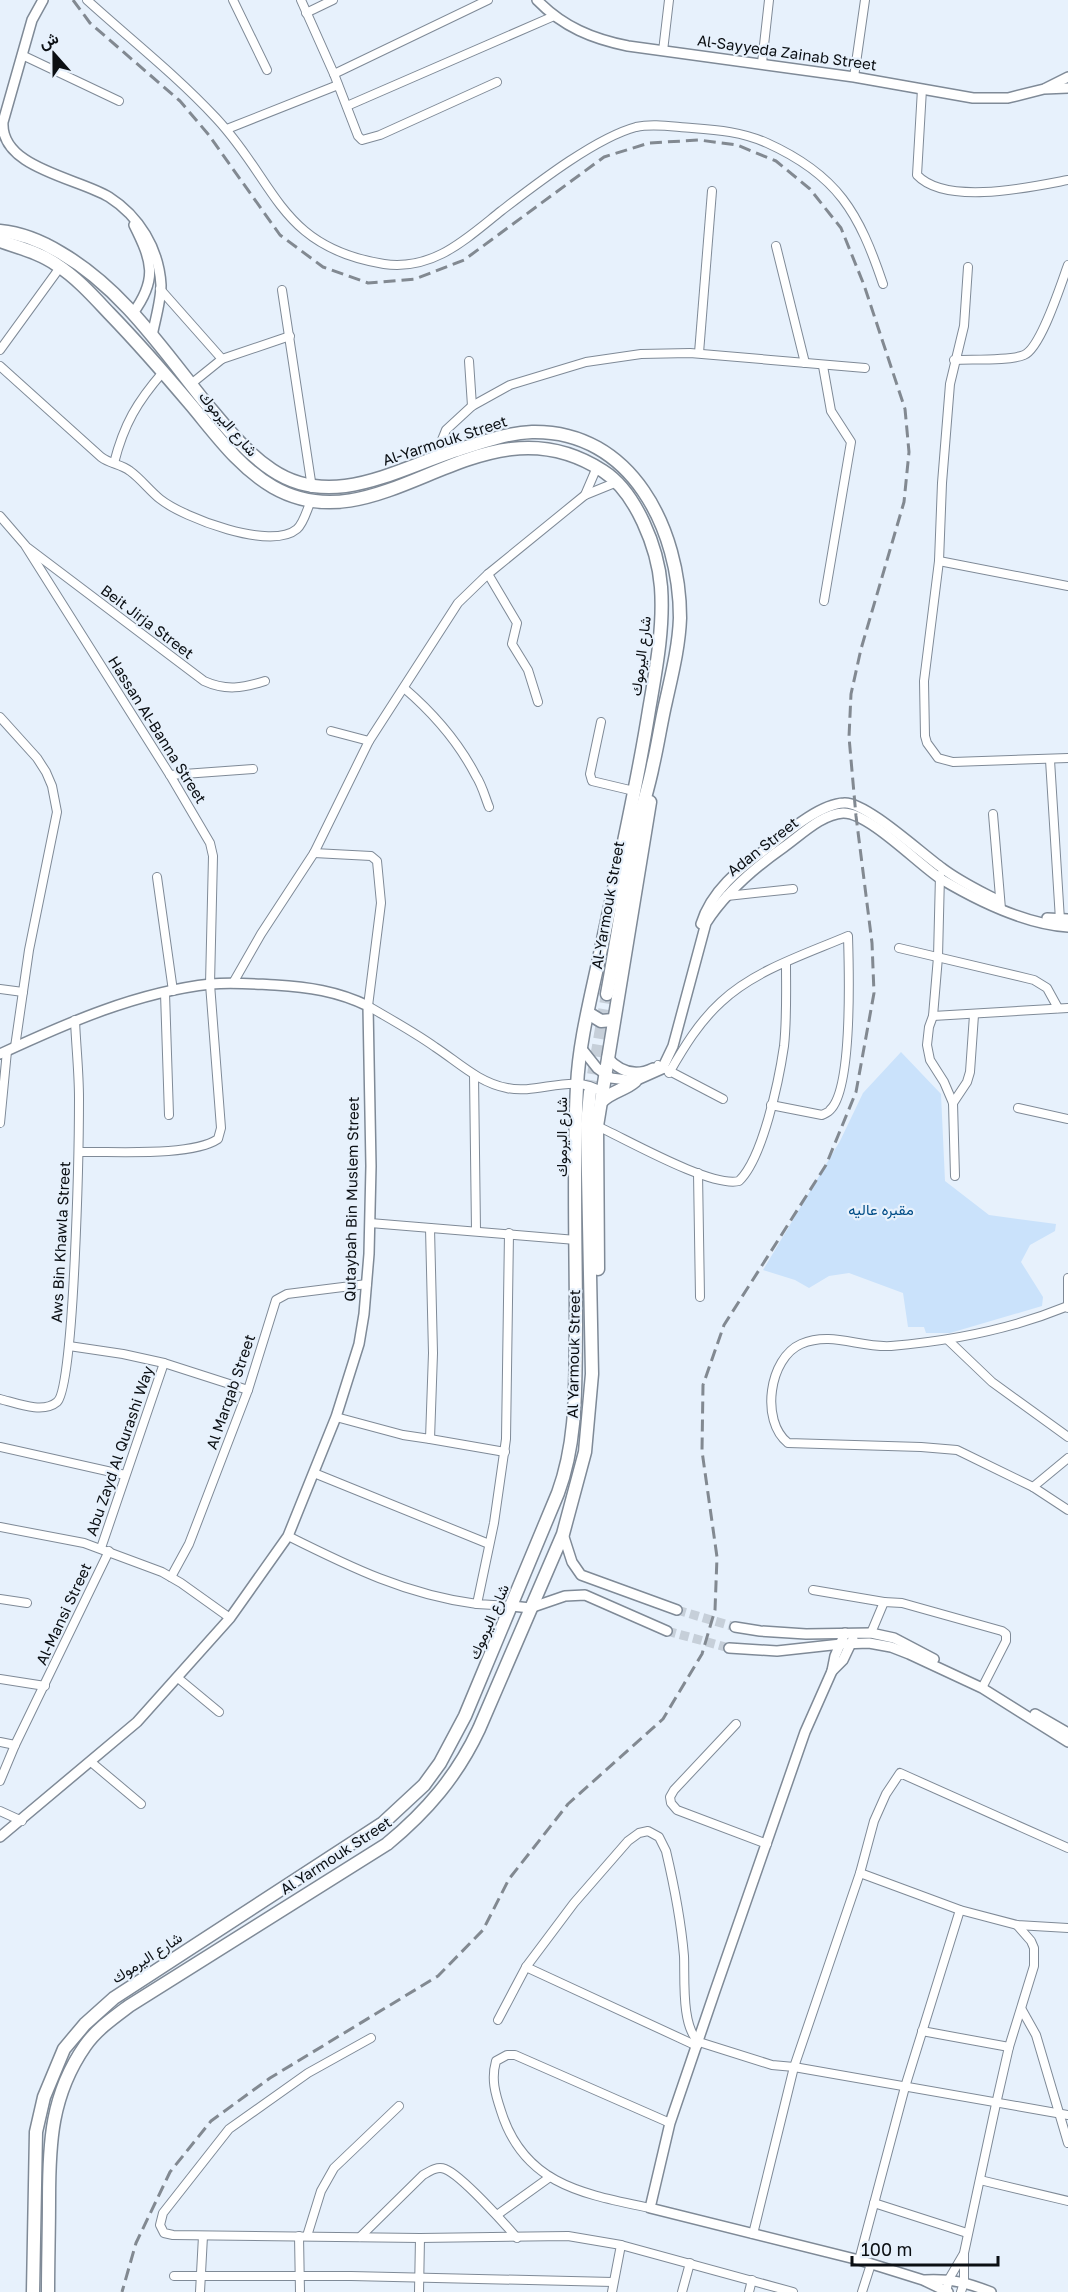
<svg xmlns="http://www.w3.org/2000/svg" width="1068" height="2292" font-family="'Golos Text',Vazirmatn,sans-serif">
  <rect width="100%" height="100%" fill="#e7f1fc"/>
  <polygon fill="#cae2fb" points="901,1052 941,1094 945,1181 989,1215 1056,1224 1055,1231 1030,1245 1021,1262 1043,1297 1042,1306 950,1333 926,1333 924,1327 908,1327 903,1293 849,1273 829,1276 809,1288 795,1280 763,1270 840,1141 863,1093"/>
  <g fill="none" stroke-linecap="round" stroke-linejoin="round">
    <g stroke="#c6cfd9" stroke-width="9" stroke-dasharray="9 4.5" stroke-linecap="butt">
      <polyline points="677,1610 735,1627"/>
      <polyline points="667,1631 729,1648"/>
    </g>
    <polyline stroke="#c6cfd9" stroke-width="12" stroke-dasharray="12 6" stroke-linecap="butt" points="590,1092 607,994"/>
    <g stroke="#7f8a97" stroke-width="10">
      <g id="minor">
        <path d="M 87,0 C 130,39 176,75 216,118 C 277,183 279,247 384,264 C 433,271 466,239 501,211 C 535,185 595,138 636,127 C 654,123 674,127 692,128 C 719,130 742,132 767,143 C 838,175 859,213 883,284"/>
        <polyline points="233,0 267,70"/>
        <polyline points="301,0 334,74 358,136 362,140 380,135 497,82"/>
        <polyline points="306,13 333,0"/>
        <polyline points="663,51 669,0"/>
        <polyline points="22,55 119,101"/>
        <polyline points="762,63 769,0"/>
        <polyline points="334,74 488,0"/>
        <polyline points="854,77 865,0"/>
        <path d="M 922,89 L 917,175 C 946,206 1031,187 1068,180"/>
        <polyline points="347,106 554,16"/>
        <polyline points="227,129 338,85"/>
        <polyline points="776,246 805,363"/>
        <polyline points="968,267 964,326 950,384 942,483 939,561 924,681 925,736 927,743 938,758 953,762 1068,758"/>
        <polyline points="160,289 222,359"/>
        <polyline points="282,290 312,488"/>
        <polyline points="0,350 61,266"/>
        <polyline points="699,353 712,191"/>
        <path d="M 954,360 C 971,359 1010,361 1024,355 C 1041,348 1061,284 1068,265"/>
        <polyline points="469,361 472,406"/>
        <path d="M 0,366 L 101,457 C 110,464 121,464 130,471 C 141,479 149,490 160,499 C 184,518 271,551 297,529 C 304,523 307,509 311,501"/>
        <polyline points="823,366 831,411 851,442 824,601"/>
        <polyline points="191,384 222,359 290,336"/>
        <polyline points="435,457 446,430 472,406 510,385 586,362 641,354 690,353 865,368"/>
        <path d="M 114,463 C 124,424 137,402 163,372"/>
        <polyline points="585,495 597,467"/>
        <path d="M 0,516 L 25,545 L 170,775 L 210,843 L 213,856 L 210,984 L 221,1128 L 218,1139 C 191,1157 113,1151 79,1152"/>
        <path d="M 28,548 L 204,681 C 226,691 243,688 265,681"/>
        <polyline points="939,561 1068,586"/>
        <polyline points="488,574 517,623 512,644 528,670 538,702"/>
        <path d="M 404,688 C 432,712 459,743 476,776 C 482,785 485,797 489,807"/>
        <polyline points="0,717 37,758 46,772 52,786 57,812 29,950 15,1047"/>
        <polyline points="601,722 590,774 592,781 634,791"/>
        <polyline points="331,731 369,741"/>
        <polyline points="1050,760 1060,920"/>
        <polyline points="170,775 253,769"/>
        <polyline points="993,814 1001,909"/>
        <path d="M 314,853 L 371,856 L 377,861 L 381,903 L 368,1006 C 390,1019 414,1032 435,1047 C 458,1062 479,1083 507,1088 C 538,1095 574,1072 602,1092"/>
        <polyline points="940,875 938,957 933,1016 929,1027 927,1045 930,1060 944,1082 953,1103 955,1176"/>
        <polyline points="157,877 173,991"/>
        <polyline points="727,896 793,889"/>
        <polyline points="899,948 1034,980 1047,988 1058,1008"/>
        <polyline points="233,983 261,934 314,853 369,741 458,603 488,574 585,495 617,482"/>
        <polyline points="0,989 23,992"/>
        <polyline points="165,993 169,1115"/>
        <polyline points="933,1016 1068,1008"/>
        <polyline points="658,1065 723,1099"/>
        <path d="M 669,1073 C 684,1047 699,1022 721,1002 C 755,970 806,954 848,936 C 849,969 853,1089 830,1110 C 829,1112 824,1114 822,1115 L 771,1105"/>
        <polyline points="474,1075 476,1231"/>
        <polyline points="953,1103 967,1082 970,1072 974,1015"/>
        <polyline points="1018,1108 1068,1119"/>
        <polyline points="0,1123 7,1051"/>
        <path d="M 597,1126 C 626,1139 711,1188 739,1181 C 763,1158 779,1080 784,1046 C 787,1019 786,991 786,963"/>
        <polyline points="698,1173 700,1297"/>
        <polyline points="370,1223 576,1240"/>
        <polyline points="509,1233 506,1439 494,1523 477,1604 512,1606"/>
        <polyline points="1068,1278 1068,1308"/>
        <path d="M 1068,1306 C 1012,1329 951,1341 891,1346 C 859,1348 832,1331 801,1344 C 769,1358 760,1421 788,1443 L 921,1447 L 957,1450 L 1033,1487 L 1068,1510"/>
        <polyline points="948,1340 992,1382 1068,1437"/>
        <polyline points="69,1346 123,1354 164,1363 248,1390"/>
        <path d="M 0,1399 C 16,1403 43,1414 57,1402 C 75,1388 79,1136 79,1098 C 79,1072 76,1046 75,1020"/>
        <polyline points="336,1417 403,1435 430,1439 433,1353 430,1228"/>
        <polyline points="430,1439 505,1452"/>
        <polyline points="0,1447 125,1475"/>
        <polyline points="314,1473 489,1544"/>
        <polyline points="1033,1487 1068,1458"/>
        <polyline points="0,1527 84,1543 162,1572 181,1583 230,1618"/>
        <path d="M 288,1536 C 350,1567 407,1595 477,1604"/>
        <polyline points="101,1548 164,1363"/>
        <polyline points="171,1577 189,1544 248,1390 276,1300 287,1294 367,1284"/>
        <polyline points="813,1590 884,1602"/>
        <polyline points="0,1599 27,1603"/>
        <polyline points="871,1633 884,1602 902,1603 1002,1631 1006,1634 1006,1641 982,1688"/>
        <polyline points="178,1678 219,1712"/>
        <polyline points="0,1679 45,1686"/>
        <polyline points="736,1724 674,1790 670,1797 671,1803 677,1810 767,1844"/>
        <polyline points="0,1742 15,1745"/>
        <polyline points="91,1762 141,1804"/>
        <polyline points="0,1781 15,1745 109,1551"/>
        <polyline points="0,1811 22,1821"/>
        <polyline points="860,1873 960,1910 1017,1925 1068,1928"/>
        <polyline points="526,1967 697,2046"/>
        <polyline points="1022,2010 1036,2035 1068,2143"/>
        <path d="M 498,2020 L 526,1967 L 574,1903 L 628,1841 L 639,1833 L 648,1831 L 659,1837 L 666,1851 C 674,1885 681,1921 684,1956 C 685,1978 681,2027 699,2042 L 772,2065 L 794,2067 L 1068,2115"/>
        <polyline points="922,2031 1009,2047"/>
        <polyline points="371,2038 308,2073 229,2129 163,2213 160,2225 164,2233 173,2235 420,2238 568,2236 621,2245 793,2292"/>
        <polyline points="980,2180 1068,2201"/>
        <polyline points="874,2203 967,2233"/>
        <path d="M 650,2208 C 584,2194 524,2185 501,2111 C 495,2093 491,2079 496,2061 L 507,2055 L 515,2055 L 670,2123"/>
        <polyline points="497,2215 550,2177"/>
        <polyline points="753,2234 794,2067 860,1873 874,1821 886,1794 900,1773 1068,1848"/>
        <polyline points="299,2236 300,2292"/>
        <polyline points="307,2236 321,2191 334,2168 399,2106"/>
        <path d="M 360,2237 L 423,2175 C 430,2171 437,2166 445,2169 C 461,2175 504,2223 517,2238"/>
        <polyline points="859,2260 905,2087 960,1910"/>
        <polyline points="174,2276 351,2276 613,2282"/>
        <polyline points="200,2292 203,2236"/>
        <polyline points="419,2292 420,2238"/>
        <polyline points="612,2292 621,2245"/>
        <polyline points="682,2292 690,2263"/>
        <polyline points="749,2292 752,2280"/>
        <polyline points="862,2292 871,2264"/>
        <polyline points="946,2292 949,2279 963,2255"/>
        <polyline points="961,2292 964,2282 964,2253 996,2104 1009,2047 1034,1966 1034,1948 1031,1941 1017,1925"/>
      </g>
    </g>
    <g stroke="#7f8a97" stroke-width="12">
      <g id="tertiary">
        <path d="M 43,0 L 32,20 L 3,122 C 0,168 78,178 109,197 C 139,216 159,249 161,285 C 161,301 155,320 152,336"/>
        <path d="M 537,0 C 563,27 593,39 628,46 L 854,77 L 973,98 L 1008,98 L 1044,89 L 1068,88"/>
        <polyline points="1046,88 1068,77"/>
        <path d="M 133,313 C 158,279 152,261 134,225"/>
        <polyline points="1047,918 1068,919"/>
        <path d="M 701,924 C 711,891 739,869 766,849 C 785,834 819,804 844,803 C 865,801 922,854 942,868 C 959,881 978,890 997,900"/>
        <path d="M 582,1049 L 597,1068 L 611,1078 L 635,1081 L 662,1069 L 673,1046 L 706,923 C 726,892 754,868 784,847 C 801,835 822,814 843,813 C 868,812 918,864 941,879 C 978,901 1024,924 1068,927"/>
        <path d="M 0,1054 C 67,1023 137,992 211,984 C 233,982 254,984 275,985 C 308,987 337,991 368,1006 L 371,1166 L 369,1254 L 364,1314 L 359,1344 L 336,1417 L 288,1536 L 230,1618 L 137,1722 L 0,1837"/>
        <path d="M 607,1057 C 620,1072 635,1077 653,1068"/>
        <polyline points="563,1534 572,1562 581,1575 677,1610"/>
        <polyline points="512,1606 530,1608 565,1596 585,1595 667,1631"/>
        <polyline points="735,1627 760,1631 806,1634 871,1633 894,1638 934,1659"/>
        <polyline points="845,1633 835,1656 832,1671 805,1732 715,1991 670,2123 650,2208 859,2260 923,2280 948,2292"/>
        <polyline points="729,1648 777,1651 841,1644 869,1643 891,1647 909,1654 982,1688 1068,1742"/>
        <polyline points="832,1671 843,1660 853,1639"/>
        <polyline points="1035,1714 1068,1733"/>
        <path d="M 925,2280 C 953,2279 965,2282 991,2292"/>
      </g>
    </g>
    <g stroke="#7f8a97" stroke-width="15">
      <g id="trunk">
        <path d="M 0,231 C 21,233 43,242 61,253 C 121,288 161,347 204,401 C 225,426 245,452 272,470 C 330,509 392,472 451,452 C 477,444 505,433 532,432 C 632,430 680,530 680,618 C 679,646 672,674 666,701 C 661,722 658,744 653,765 C 649,786 642,807 637,828 C 625,883 617,939 607,994"/>
        <path d="M 0,241 C 20,248 40,253 57,265 C 77,278 93,296 109,313 C 138,343 165,374 192,406 C 217,436 239,467 273,487 C 383,550 480,391 603,471 C 636,492 658,548 661,587 C 664,628 656,669 649,710 C 636,792 617,873 600,954 C 591,997 579,1042 577,1086 C 573,1165 576,1246 576,1326 C 575,1382 578,1439 558,1493 L 465,1716 L 440,1763 L 424,1785 L 383,1823 L 114,1998 L 85,2024 L 64,2049 L 44,2097 L 36,2132 L 33,2292"/>
        <polyline points="588,1013 601,1021 613,1020"/>
        <path d="M 602,1101 C 612,1091 625,1090 635,1081"/>
        <polyline points="598,1269 597,1126 650,802"/>
        <path d="M 48,2292 C 48,2261 49,2231 49,2200 C 49,2143 51,2095 85,2046 C 96,2030 113,2018 129,2006 L 387,1844 C 427,1811 457,1776 479,1729 L 563,1534 L 585,1452 L 592,1374 L 587,1124 L 590,1092"/>
      </g>
    </g>
    <use href="#minor" stroke="#fff" stroke-width="8"/>
    <use href="#tertiary" stroke="#fff" stroke-width="9"/>
    <use href="#trunk" stroke="#fff" stroke-width="12"/>
    <polyline stroke="#828991" stroke-width="3" stroke-dasharray="12 6" stroke-linecap="butt" points="73,0 90,23 180,101 208,134 280,235 323,267 368,283 415,279 464,260 604,157 649,143 699,140 737,145 776,161 810,189 841,228 864,285 905,409 909,452 904,502 861,649 851,694 849,737 856,816 872,943 874,993 856,1092 826,1165 724,1325 703,1385 702,1451 717,1557 715,1610 702,1654 663,1719 568,1804 509,1879 483,1930 438,1976 270,2078 211,2121 170,2172 136,2243 122,2292"/>
  </g>
  <g text-anchor="middle" stroke-width="4.5" stroke-linejoin="round" paint-order="stroke">
    <g font-size="15" fill="#0b0f13" stroke="#e7f1fc">
      <text transform="translate(787 53) rotate(8)" y="5">Al-Sayyeda Zainab Street</text>
      <text transform="translate(228 424) rotate(49)" y="5">شارع اليرموك</text>
      <text transform="translate(445 441) rotate(-18)" y="5">Al-Yarmouk Street</text>
      <text transform="translate(147 622) rotate(37)" y="5">Beit Jirja Street</text>
      <text transform="translate(641 656) rotate(-83)" y="5">شارع اليرموك</text>
      <text transform="translate(157 730) rotate(58)" y="5">Hassan Al-Banna Street</text>
      <text transform="translate(763 847) rotate(-38)" y="5">Adan Street</text>
      <text transform="translate(608 905) rotate(-80)" y="5">Al-Yarmouk Street</text>
      <text transform="translate(562 1137) rotate(-90)" y="5">شارع اليرموك</text>
      <text transform="translate(352 1199) rotate(-89)" y="5">Qutaybah Bin Muslem Street</text>
      <text transform="translate(61 1242) rotate(-87)" y="5">Aws Bin Khawla Street</text>
      <text transform="translate(574 1354) rotate(-89)" y="5">Al Yarmouk Street</text>
      <text transform="translate(231 1392) rotate(-71)" y="5">Al Marqab Street</text>
      <text transform="translate(120 1451) rotate(-71)" y="5">Abu Zayd Al Qurashi Way</text>
      <text transform="translate(64 1614) rotate(-65)" y="5">Al-Mansi Street</text>
      <text transform="translate(489 1622) rotate(-67)" y="5">شارع اليرموك</text>
      <text transform="translate(336 1856) rotate(-33)" y="5">Al Yarmouk Street</text>
      <text transform="translate(147 1958) rotate(-33)" y="5">شارع اليرموك</text>
    </g>
    <g font-size="15" fill="#004d87" stroke="#e7f1fc">
      <text x="881" y="1215">مقبره عاليه</text>
    </g>
  </g>
  <g transform="translate(54 54) rotate(339)" stroke="#e7f1fc" stroke-width="4.5" paint-order="stroke">
  <path d="M0-4.5L10 22L0 15L-10 22Z" fill="#0b0f13"/>
  <text y="-9" font-size="16" font-weight="bold" text-anchor="middle" fill="#0b0f13">ش</text>
  </g>
  <path d="M852 2256v9h146v-9" fill="none" stroke="#0b0f13" stroke-width="3"/>
  <text x="861" y="2256" font-size="18" fill="#0b0f13" stroke="#e7f1fc" stroke-width="4.5" paint-order="stroke">100 m</text>
</svg>
